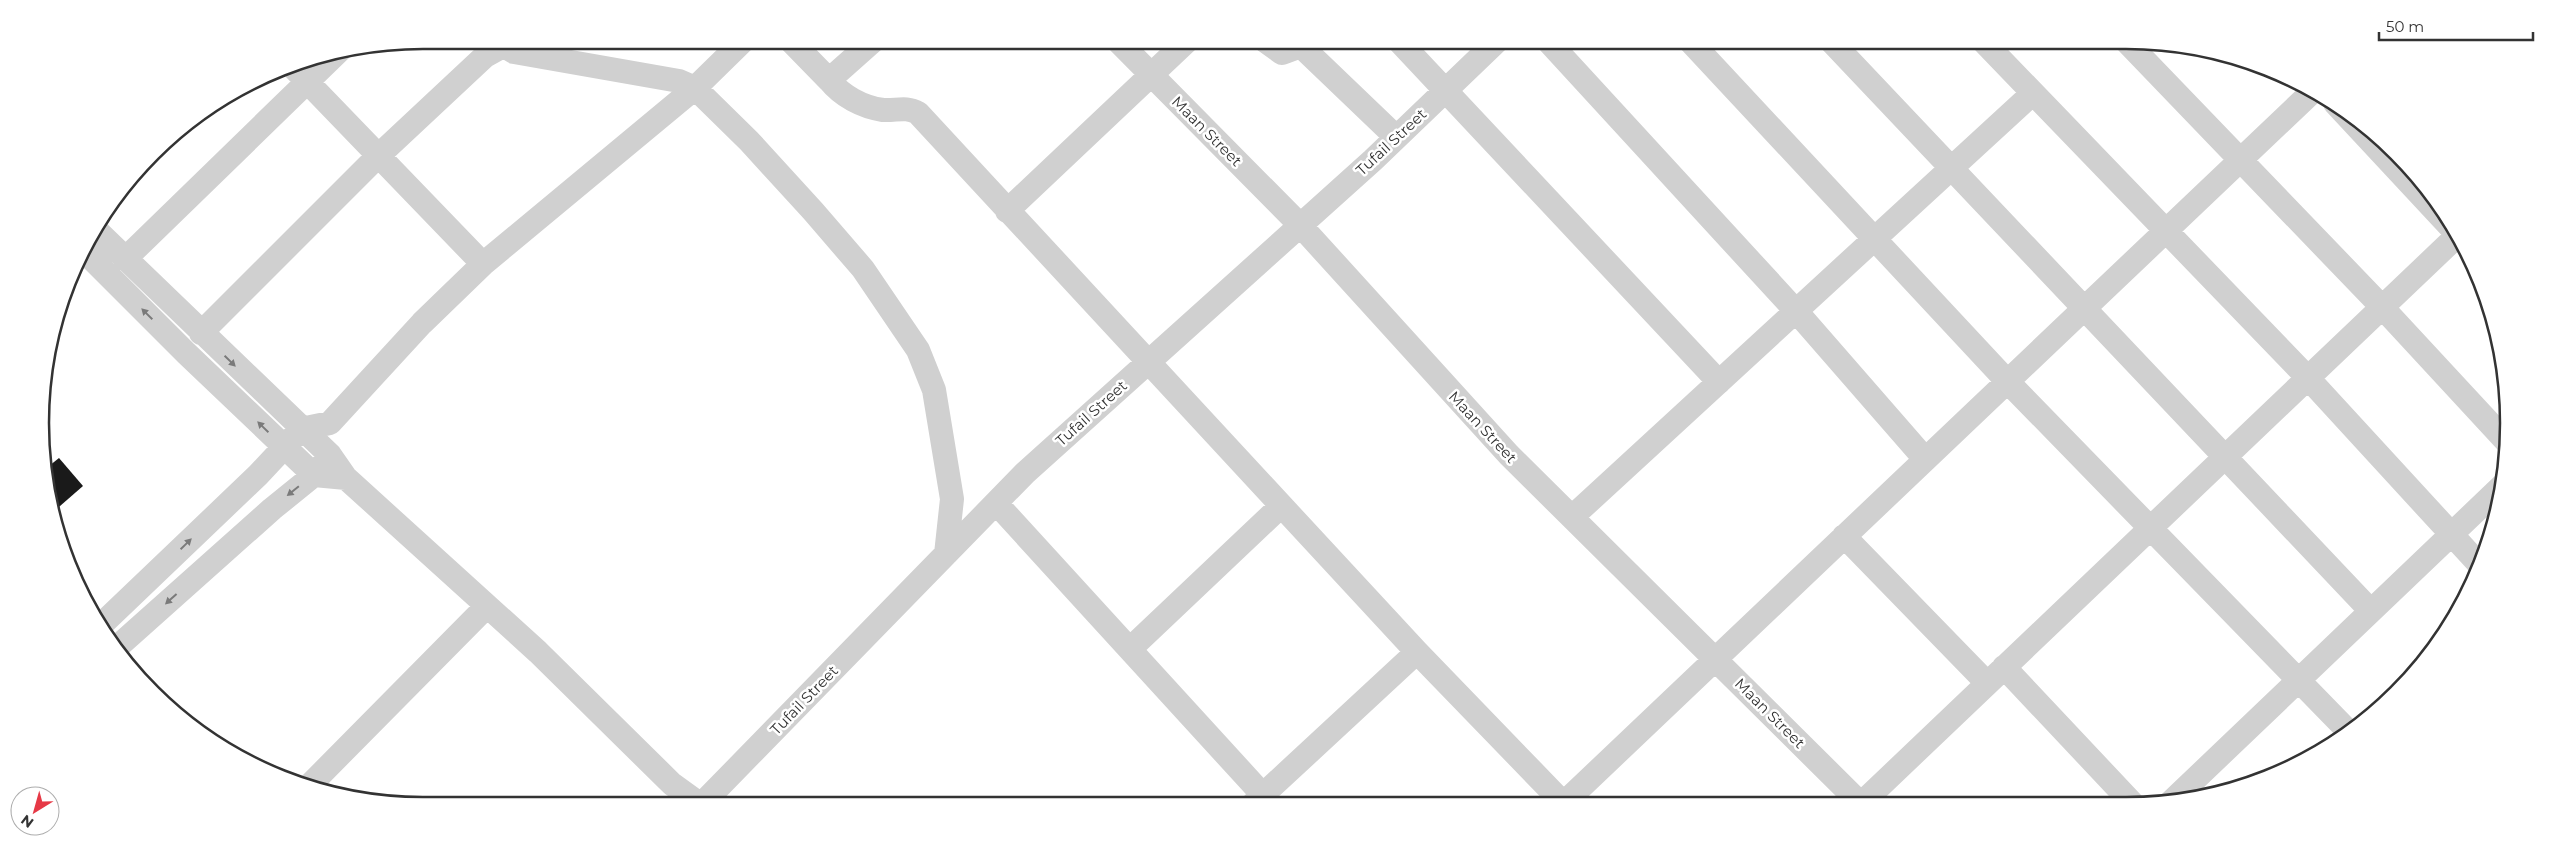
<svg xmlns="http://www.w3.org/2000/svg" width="2549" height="846" font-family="Montserrat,sans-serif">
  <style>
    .building { fill: #1a1a1a }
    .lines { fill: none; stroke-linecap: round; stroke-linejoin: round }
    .minor { stroke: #d0d0d0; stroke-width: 24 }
    .oneway { fill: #7a7a7a }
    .labels { text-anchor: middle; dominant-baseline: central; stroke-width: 5; stroke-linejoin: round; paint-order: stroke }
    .street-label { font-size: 15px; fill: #333; stroke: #fff }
    .rim { fill: none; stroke: #333; stroke-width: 2.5 }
  </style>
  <rect width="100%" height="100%" fill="#fff"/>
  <path class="building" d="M59,458L83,486L52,513L44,470Z"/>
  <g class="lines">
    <path class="minor" d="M494,40L514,52L679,81L695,88L749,141L813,211L863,269L918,350L934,390L952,499L946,554
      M790,40L829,80L874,40
      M1117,40L1300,225L1509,455L1860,803
      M1264,40L1282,53L1301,46L1396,137
      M1398,40L1719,382
      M1547,40L1796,311L1925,459
      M1689,40L2007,381L2348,731
      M1830,40L2370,610
      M1982,40L2308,378L2477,562
      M2125,40L2382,307L2507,442
      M291,65L483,264
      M829,80C842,96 862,107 883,110C896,111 906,106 918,113L1417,652L1564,804
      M2335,103L2457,234
      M1007,211L1188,40
      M95,229L330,455L346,478L538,652L672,784L701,805
      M82,249L186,353L314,475L346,478
      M125,259L340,50
      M201,333L377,157L485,56L503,46
      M996,503L1262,794
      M1572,517L2033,93
      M1844,536L1987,683
      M100,626L258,475L301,429L330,423L422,323L483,264L695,88L744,40
      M115,649L272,509L314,475L324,463
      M1130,649L1281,506
      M2004,667L2132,803
      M308,787L487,606
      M1862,803L2458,235
      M2170,803L2503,485
      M1253,804L1417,652
      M1563,804L2313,91
      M701,805L1025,473L1373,160L1498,40"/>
  </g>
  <defs><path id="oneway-solid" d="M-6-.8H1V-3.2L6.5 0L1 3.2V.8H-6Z" transform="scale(1.25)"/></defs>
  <g class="oneway">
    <use href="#oneway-solid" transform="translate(147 314) rotate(-135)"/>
    <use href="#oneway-solid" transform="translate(230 361) rotate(44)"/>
    <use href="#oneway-solid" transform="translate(263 427) rotate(-136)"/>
    <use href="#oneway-solid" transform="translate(293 491) rotate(141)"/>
    <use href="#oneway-solid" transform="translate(186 544) rotate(-44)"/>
    <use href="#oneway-solid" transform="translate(171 599) rotate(138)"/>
  </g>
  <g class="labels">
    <g class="street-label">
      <text transform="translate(1207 131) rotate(45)">Maan Street</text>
      <text transform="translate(1391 142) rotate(-43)">Tufail Street</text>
      <text transform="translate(1091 413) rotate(-42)">Tufail Street</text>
      <text transform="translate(1483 427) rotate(47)">Maan Street</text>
      <text transform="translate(804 700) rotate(-46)">Tufail Street</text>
      <text transform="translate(1770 713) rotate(45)">Maan Street</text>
    </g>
  </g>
  <path d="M0 0H2549V846H0ZM423 49H2126A374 374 0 0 1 2500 423V423A374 374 0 0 1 2126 797H423A374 374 0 0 1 49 423V423A374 374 0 0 1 423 49Z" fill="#fff" fill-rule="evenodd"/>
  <path class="rim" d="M423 49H2126A374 374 0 0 1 2500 423V423A374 374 0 0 1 2126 797H423A374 374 0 0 1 49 423V423A374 374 0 0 1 423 49Z"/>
  <g transform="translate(35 811) rotate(217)"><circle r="24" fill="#ffffff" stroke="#adadad"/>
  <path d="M0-4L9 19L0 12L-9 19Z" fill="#e63946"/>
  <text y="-8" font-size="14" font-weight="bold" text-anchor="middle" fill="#333333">N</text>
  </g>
  <path d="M2379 32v8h154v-8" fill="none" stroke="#333333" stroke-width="2.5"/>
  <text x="2386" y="32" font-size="15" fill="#333333" stroke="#ffffff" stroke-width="4" paint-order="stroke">50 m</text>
</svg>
